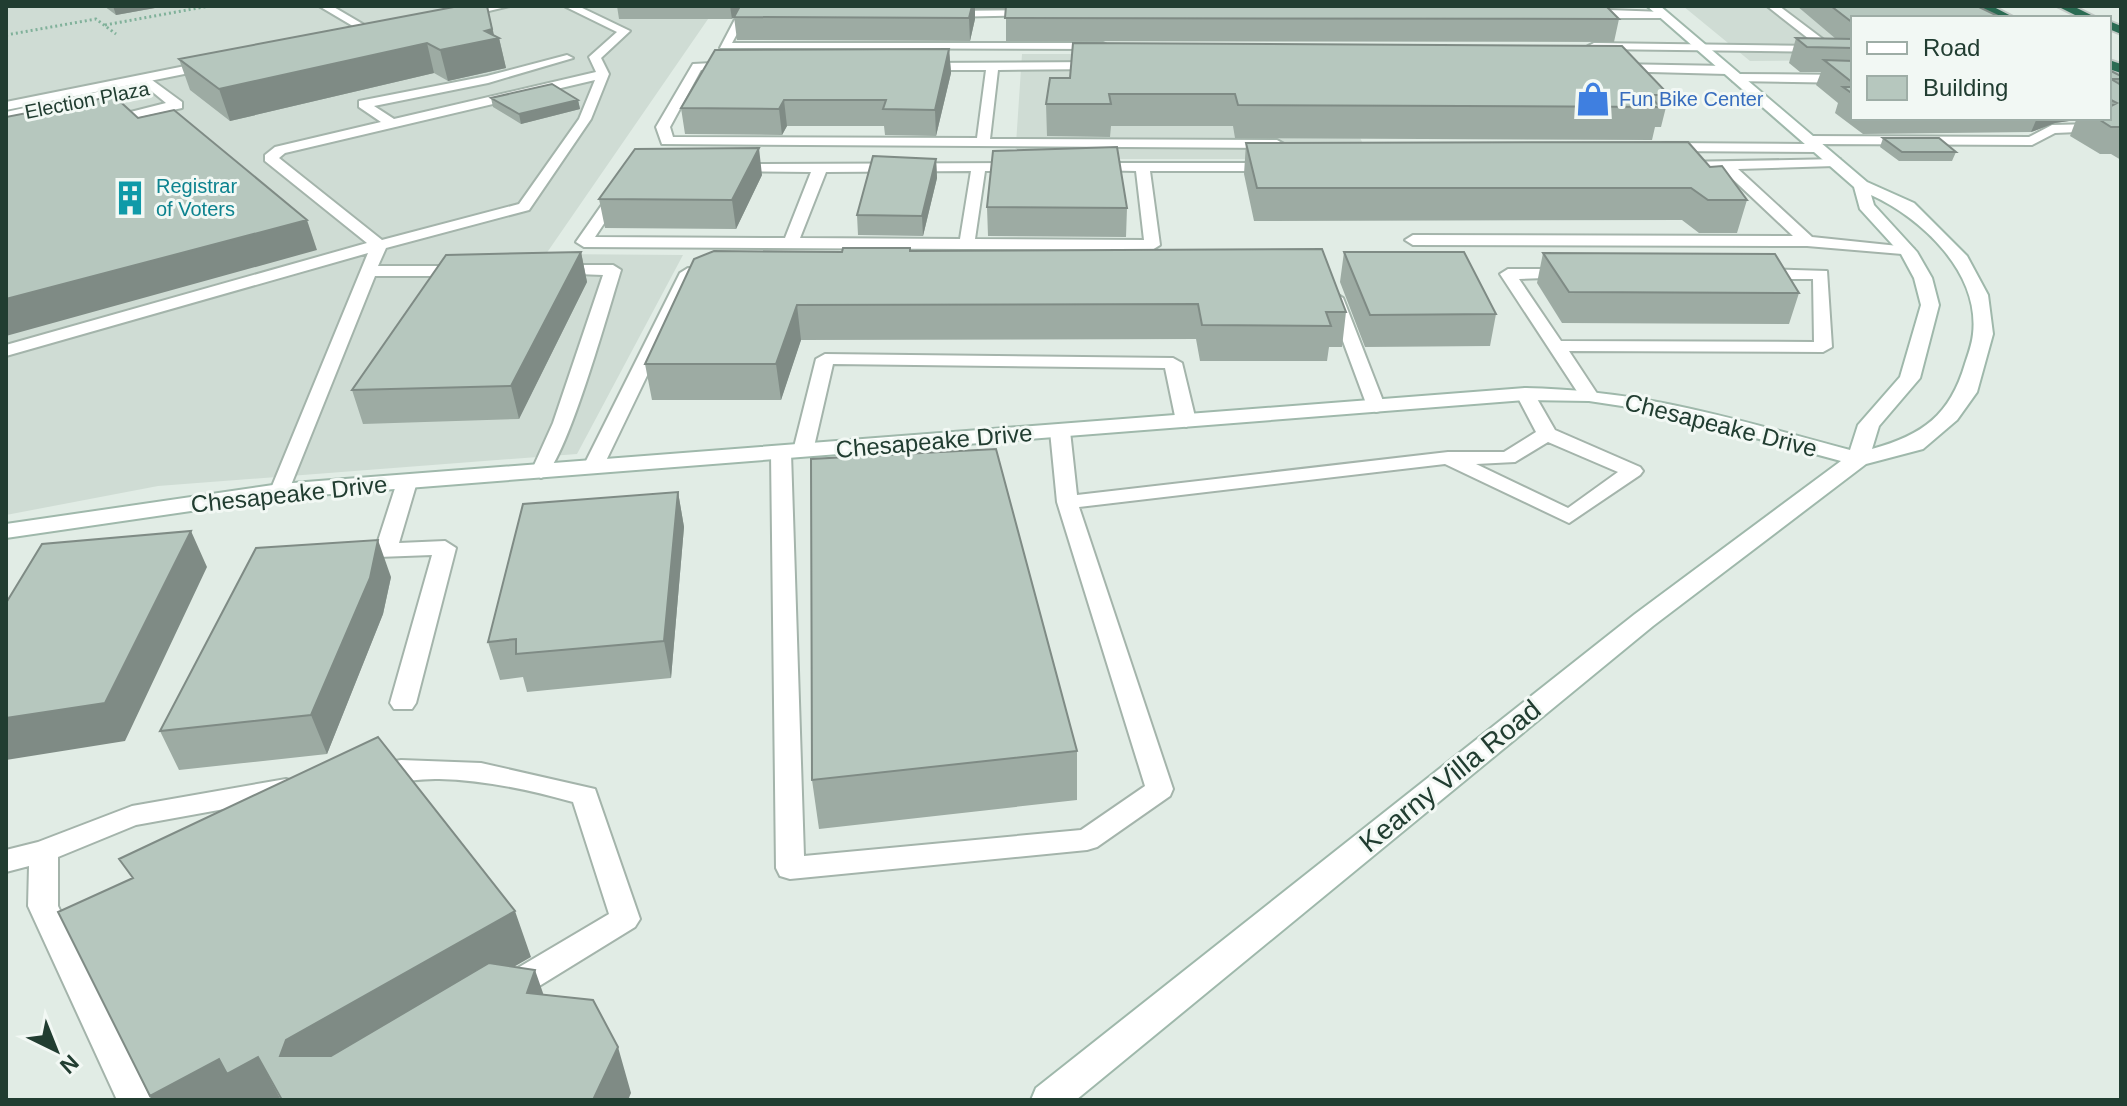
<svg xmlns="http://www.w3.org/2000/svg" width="2127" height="1106" font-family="Helvetica,sans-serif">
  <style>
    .built { fill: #cfdcd4 }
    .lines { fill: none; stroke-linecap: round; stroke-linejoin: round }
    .lane-casing { stroke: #a4b4ab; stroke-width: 4 }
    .street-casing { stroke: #a4b4ab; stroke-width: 4 }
    .secondary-casing { stroke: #9fb8ab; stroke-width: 4 }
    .highway-casing { stroke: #c1c9c5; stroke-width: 4 }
    .path { stroke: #80b19a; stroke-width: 3; stroke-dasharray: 2 3; stroke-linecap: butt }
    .lane { fill: #fff; fill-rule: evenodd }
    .street { fill: #fff; fill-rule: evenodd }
    .secondary { fill: #fff; fill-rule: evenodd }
    .highway { fill: #2b6b53; fill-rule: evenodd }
    .wall { fill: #9daba3 }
    .shaded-wall { fill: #7f8b85 }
    .building { fill: #b6c7be; stroke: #7f8b85; stroke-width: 2 }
    .labels { text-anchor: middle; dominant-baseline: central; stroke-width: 6; stroke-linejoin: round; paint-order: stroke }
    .far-shop-label { font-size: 20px; fill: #366cbe; stroke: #f2f8f4; text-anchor: start }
    .far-street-label { font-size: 20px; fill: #213d31; stroke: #f2f8f4 }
    .far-culture-label { font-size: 20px; fill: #0d838f; stroke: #f2f8f4; text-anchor: start }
    .street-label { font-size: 24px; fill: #213d31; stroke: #f2f8f4 }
    .near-street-label { font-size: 28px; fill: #213d31; stroke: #f2f8f4 }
  </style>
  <rect width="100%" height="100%" fill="#e1ece5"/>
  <path class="built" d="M6,6H717L546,254L683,255L577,454L158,486L6,515Z
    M1683,6H1941L1853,18V60L1750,61Z
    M1022,54H1321L1370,159H1015Z"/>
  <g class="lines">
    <g class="lane-casing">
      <path id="lane" d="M319,6H332L378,33L368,35Z
        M489,6H510L459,18L454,15Z
        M564,6H578L630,31L601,58L609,74L591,119L529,210L386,248L378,266H463L471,271L463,276H375L287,495H273L270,491L368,253L6,356V345L367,243L265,161V155L275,147L381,122L359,107V101L487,76L567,55L573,58L488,83L374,106L394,119L596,72L589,57L617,32ZM595,80L579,119L519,204L382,240L279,158L285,153Z
        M742,6H752L732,43H1103L1109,46L1103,49L720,48Z
        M1767,6H1779L1836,49L1830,52L1594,49L1588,46L1594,43L1818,46Z
        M1036,10L1040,15L946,17L941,14L946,11Z
        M1608,10L1664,12L1669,15L1664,18H1586L1581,15Z
        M210,61L216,65L214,68L6,110V102Z
        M733,62L739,66L737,69L701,70L670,127L673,137L977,138L986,70H923L917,66L919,63L1101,62L1105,63V69L998,70L990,139L1277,140L1284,144L1277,148L662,144L656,127L693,64Z
        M1615,64L1727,66L1733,70L1727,74L1611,71V65Z
        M1737,74L1853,75V83L1733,81V75Z
        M2096,124L2101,125V131L2055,133L2032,145L1818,144L1825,148L1818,152L1663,151L1656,147L1663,143L1807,144L1801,140L1808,136L2029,137L2052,125Z
        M1840,159V165L1835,166L1738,169L1812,237L1908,247L1914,249V255L1807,246L1413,245L1405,240L1413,235L1793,236L1722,169L1680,170L1673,166L1680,162Z
        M1092,163H1274L1281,167L1274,171H1150L1160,245L1152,250L584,247L576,242L613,189L618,188L625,192L595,237L785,238L811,172L727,171V165L732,164L1022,163L1029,167L1022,171H985L975,239L1144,240L1136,171L1087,170L1085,167ZM971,171L960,239L800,238L826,172Z
        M557,265H613L621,270C611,301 564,472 541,478L531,472L553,423L603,275L551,273V267Z
        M688,268H709L717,273L709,278H694L603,467L600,471H586L583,467L680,273Z
        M1568,269L1576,274L1574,277L1519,279L1561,341L1814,342L1813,279H1759L1751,274L1759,269L1827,271L1832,347L1823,352L1569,351L1598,395L1589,401L1582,399L1500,274L1508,269Z
        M1335,293L1343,298L1385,406L1383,410L1376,412L1367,406L1327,298Z
        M825,354L1173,358L1182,363L1196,421L1186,427L1176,421L1165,368L833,364L813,451L810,455H796L793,451L816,359Z
        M1525,388L1532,390L1555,430L1640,467L1643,471L1640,475L1569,523L1445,464L1079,507L1173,789L1170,796L1097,847L1087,850L790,879L780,876L776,868L771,453L774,449H788L791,453L804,856L1081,830L1145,786L1057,502L1050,431L1053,427L1060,425L1070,431L1077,495L1448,452H1504L1536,432L1516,394ZM1548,442L1618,472L1568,508L1476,464L1515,462Z
        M407,476L417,482L399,543L445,541L456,548L416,703L412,709H394L390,703L432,555L351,558L340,551L351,544H377L397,482Z
        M401,760L481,763L595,789L640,919L635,927L523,996L512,1000L501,996L496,987L501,978L609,914L573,802C530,790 485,780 439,779C416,778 388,786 366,780L362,773L366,766Z
        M286,779L296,782L299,789L296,796L136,825L58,857V906L151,1100H117L28,906L29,866L6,872V850L38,842L132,806Z"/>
    </g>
    <g class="street-casing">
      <path id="street" d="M152,80L182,102V108L102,125L95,121L166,103L149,89L6,120V112Z"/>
    </g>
    <g class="secondary-casing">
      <path id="secondary" d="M1647,6H1660L1867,182L1914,203L1967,256L1988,295L1993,334L1977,392L1957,420L1923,449L1866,464L1653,626L1076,1100H1031L1036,1088L1635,614L1841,461L1655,411L1589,401L1525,400L280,498L6,538V524L280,484L1525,388C1643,390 1737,420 1850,450L1858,425L1900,377L1921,305L1914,278L1901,254L1860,209L1854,187ZM1871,195C1922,218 1980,273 1973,334C1972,344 1968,355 1965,364C1950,415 1923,435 1872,449L1879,426L1920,378L1939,305L1932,278L1917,252L1874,205Z"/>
    </g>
    <g class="highway-casing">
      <path id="highway" d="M1977,6H1992L2015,18H1999Z
        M2057,6H2073L2097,18H2081Z
        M2109,21L2121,26V34L2109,29Z
        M2109,60L2121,64V73L2109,69Z"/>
    </g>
    <path class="path" d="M105,25L209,6
      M6,35L96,19L116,34"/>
    <use href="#lane" class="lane"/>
    <use href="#street" class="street"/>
    <use href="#secondary" class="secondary"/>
    <use href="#highway" class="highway"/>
  </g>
  <path class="wall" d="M104,6H166L116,15Z
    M617,6H740L732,19H619Z
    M740,6H1606L1619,19L1614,42L1006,41V9H975V19L970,41L737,40L734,17Z
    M1797,6H1977L1853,18V118H2109V70L2121,76V160L2111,154H2100L2070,136L2076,120L2055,123L2031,132L1863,134L1835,113L1838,103L1816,85L1821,72H1800L1789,63L1796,38L1836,39Z
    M494,35L499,38L506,68L448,81L434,73L230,121L190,90L179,59Z
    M949,49L951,73L936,136L885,135L884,126H787L782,135L685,134L681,108Z
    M1050,78L1669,95L1661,127H1655L1652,140L1235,138L1233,126H1111L1110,137L1047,136L1046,104Z
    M491,98L578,100L580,109L521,124L493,107Z
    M1883,138L1956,152L1952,161H1899L1880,147Z
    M1246,143L1710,167L1747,200L1737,233H1699L1682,220L1254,221L1244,174Z
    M936,159L937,178L923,236L858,235L857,215Z
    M762,175L736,229L605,228L599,199Z
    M987,207L1127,208L1126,237L988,236Z
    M910,248L911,251L1346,312L1342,347H1329L1327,361H1200L1196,339L801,340L781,400H652L645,364L842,252Z
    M581,252L587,282L519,419L363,424L352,390Z
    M1344,252L1496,314L1490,346L1365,347L1340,282Z
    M1543,253L1799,293L1789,324L1562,323L1537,283Z
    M678,492L684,527L671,678L527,692L523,677L500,680L488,642Z
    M391,577L383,614L327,754L179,770L160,731Z
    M1077,751V800L819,829L812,780Z"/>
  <path class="shaded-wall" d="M113,6H166L116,15Z
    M487,6L495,39L499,38L506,68L448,81L440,50L485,31Z
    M730,6H740L732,19Z
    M972,6H975V19L970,41L969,18Z
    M427,43L434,73L230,121L219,89Z
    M949,49L951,73L936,136L935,110Z
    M578,100L580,109L521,124L519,114Z
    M784,100L787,126L782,135L779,109Z
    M2037,118H2077L2076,120L2055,123L2031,132Z
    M759,148L762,175L736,229L732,200Z
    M936,159L937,178L923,236L922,216Z
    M307,220L317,250L6,336V299Z
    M581,252L587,282L519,419L511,386Z
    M797,305L801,340L781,400L776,364Z
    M678,492L684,527L671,678L664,641Z
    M191,531L207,567L125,741L6,760V718Z
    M378,540L391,577L383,614L327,754L311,715Z
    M515,911L531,957L309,1086L280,1056L286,1040Z
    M535,970L551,1016L527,993Z
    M618,1047L631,1093L628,1100H593Z
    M258,1057L281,1100H152L150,1096L219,1059Z"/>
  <path class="building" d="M459,6H487L492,29L485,31L499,38L440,50L427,43L219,89L179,59Z
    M740,6H972L969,18L734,17Z
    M1006,6H1606L1619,19L1005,18Z
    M1831,6H1977L2002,18H1853V23Z
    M1796,38L1853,39V48L1807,47Z
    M1073,43L1622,46L1669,95H1649L1660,107L1238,105L1235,94H1109L1111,104H1046L1050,78H1070Z
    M949,49L935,110L883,109L886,100H784L779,109L681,108L715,50Z
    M1824,60L1853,61V83Z
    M2109,70L2121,76V79H2111L2121,85V127H2111L2097,118H2109V107L2117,103L2109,99Z
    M552,84L578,100L519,114L491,98Z
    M1843,87H1853V94Z
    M114,96L138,118L174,110L307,220L6,299V117Z
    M1883,138H1939L1956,152H1902Z
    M1688,142L1710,167L1722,166L1747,200H1708L1691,188H1257L1246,143Z
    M1117,147L1127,208L987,207L993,151Z
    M759,148L732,200L599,199L635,149Z
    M873,156L936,159L922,216L857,215Z
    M843,248H910V251L1322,249L1346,312H1326L1331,326L1202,325L1198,304L797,305L776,364H645L694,259L714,251L842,252Z
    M581,252L511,386L352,390L446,255Z
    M1344,252H1464L1496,314L1370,315Z
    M1543,253L1775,254L1799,293L1569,292Z
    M996,449L1077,751L812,780L811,459Z
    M678,492L664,641L516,654V639L488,642L523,504Z
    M191,531L105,703L6,718V603L42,544Z
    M378,540L370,578L311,715L160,731L256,548Z
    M378,737L515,911L286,1040L280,1056H331L489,963L535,970L527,993L593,1000L618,1047L593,1100H282L258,1057L227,1074L219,1059L150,1096L58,912L133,878L119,859Z"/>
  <defs>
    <g id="shop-bare" transform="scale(2.76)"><path d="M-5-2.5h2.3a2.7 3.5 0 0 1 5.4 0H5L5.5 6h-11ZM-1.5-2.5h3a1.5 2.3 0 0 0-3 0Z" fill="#3f7fe0" stroke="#f2f8f4" stroke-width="2.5" paint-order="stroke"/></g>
    <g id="building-bare" transform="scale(2.76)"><path d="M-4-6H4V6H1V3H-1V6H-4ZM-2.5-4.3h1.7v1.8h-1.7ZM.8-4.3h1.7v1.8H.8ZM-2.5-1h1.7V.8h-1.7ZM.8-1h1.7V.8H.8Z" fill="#0f9aa8" stroke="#f2f8f4" stroke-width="2.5" paint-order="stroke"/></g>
  </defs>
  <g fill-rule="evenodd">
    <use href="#shop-bare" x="1593" y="99"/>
    <use href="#building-bare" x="130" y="198"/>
  </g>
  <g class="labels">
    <g class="far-shop-label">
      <text x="1619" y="99">Fun Bike Center</text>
    </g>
    <g class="far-street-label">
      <text transform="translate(87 100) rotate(-11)">Election Plaza</text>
    </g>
    <g class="far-culture-label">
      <text x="156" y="186">Registrar<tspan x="156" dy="23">of Voters</tspan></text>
    </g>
    <g class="street-label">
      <text transform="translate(1721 425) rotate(14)">Chesapeake Drive</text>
      <text transform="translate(934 441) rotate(-5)">Chesapeake Drive</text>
      <text transform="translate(289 494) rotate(-6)">Chesapeake Drive</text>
    </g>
    <g class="near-street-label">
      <text transform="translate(1450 776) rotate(-39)">Kearny Villa Road</text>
    </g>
  </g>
  <rect width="2127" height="1106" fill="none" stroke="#213d31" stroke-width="16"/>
  <rect x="1851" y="16" width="260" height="104" fill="#f2f8f4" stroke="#9eada6" stroke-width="2"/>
  <rect x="1867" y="42" width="40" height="12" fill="#ffffff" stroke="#9eada6" stroke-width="2"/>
  <text x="1923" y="56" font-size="24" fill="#213d31">Road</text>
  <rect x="1867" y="76" width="40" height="24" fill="#b6c7be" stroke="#9eada6" stroke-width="2"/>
  <text x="1923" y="96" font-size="24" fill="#213d31">Building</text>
  <g transform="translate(56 1050) rotate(137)" stroke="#f2f8f4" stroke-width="6" paint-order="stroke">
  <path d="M0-6L14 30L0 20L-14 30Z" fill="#213d31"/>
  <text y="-12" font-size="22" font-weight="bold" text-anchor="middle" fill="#213d31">N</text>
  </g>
</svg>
